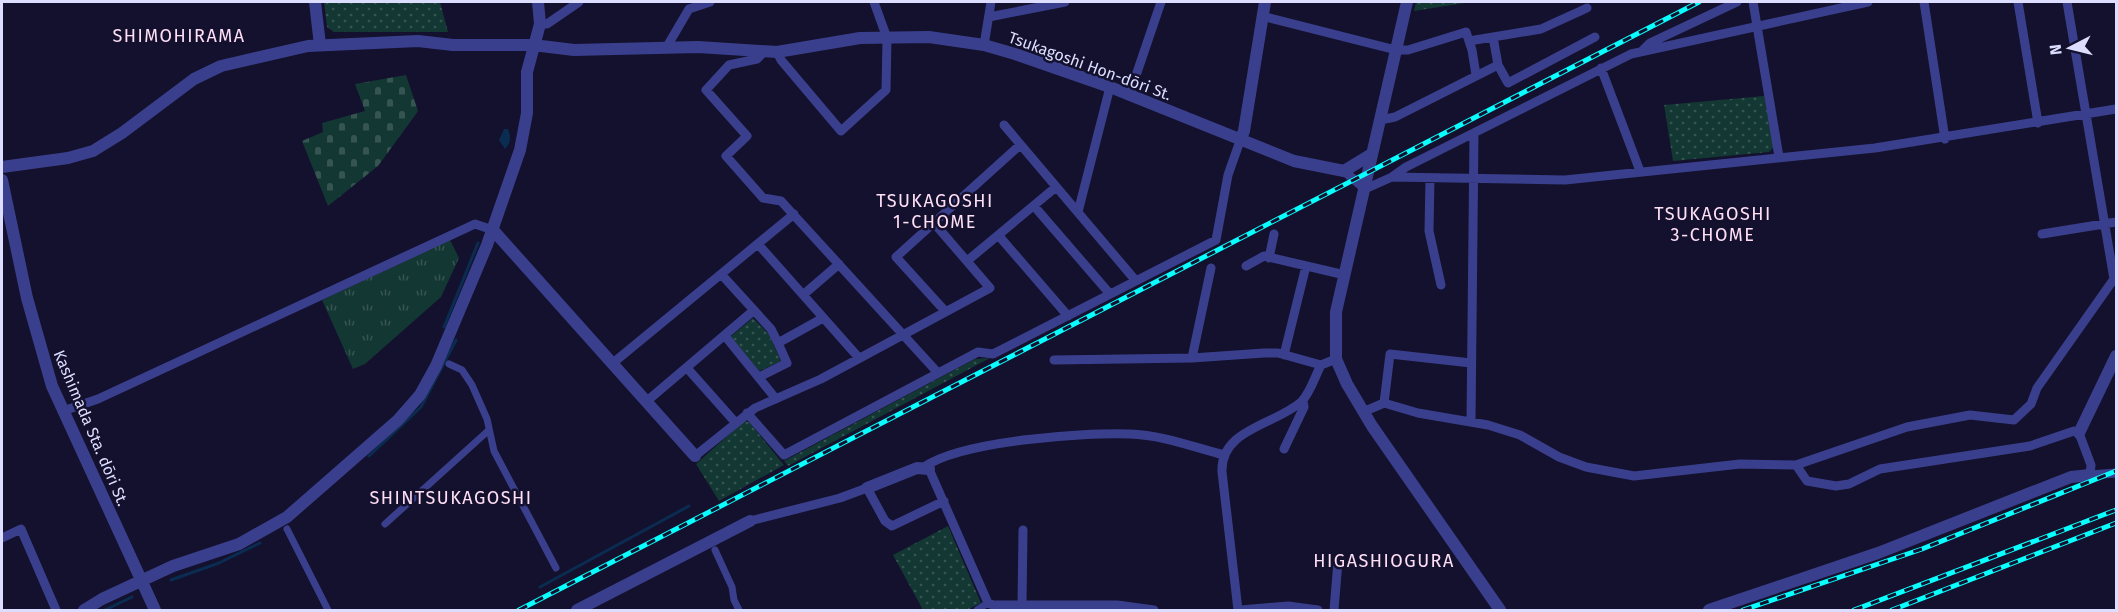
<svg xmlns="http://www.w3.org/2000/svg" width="2118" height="612" font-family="'Fira Sans',sans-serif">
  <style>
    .grass { fill: url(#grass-tufts) }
    .cemetery { fill: url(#cemetery-stones) }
    .park { fill: url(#park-dots) }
    .water { fill: #0b2c51 }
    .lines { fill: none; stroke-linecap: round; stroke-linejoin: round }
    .stream { stroke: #0b2c51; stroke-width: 3 }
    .pedestrian { stroke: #3a3f8d; stroke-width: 7 }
    .minor { stroke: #3a3f8d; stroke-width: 9 }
    .tertiary { stroke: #3a3f8d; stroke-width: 12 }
    .rail-casing { stroke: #09feff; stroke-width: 5 }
    .rail { stroke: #13112d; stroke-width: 3; stroke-dasharray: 9; stroke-linecap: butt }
    .labels { text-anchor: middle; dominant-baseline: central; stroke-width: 5; stroke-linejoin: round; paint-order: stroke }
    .street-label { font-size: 16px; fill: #ddf; stroke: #13112d }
    .neighbourhood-label { font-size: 18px; letter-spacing: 1.5px; fill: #ffdff6; stroke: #13112d }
  </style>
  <defs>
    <pattern id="grass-tufts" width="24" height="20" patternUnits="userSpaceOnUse" patternTransform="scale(1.5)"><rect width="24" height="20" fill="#133733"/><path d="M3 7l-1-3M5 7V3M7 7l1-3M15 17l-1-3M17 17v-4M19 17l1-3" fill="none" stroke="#355452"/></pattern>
    <pattern id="cemetery-stones" width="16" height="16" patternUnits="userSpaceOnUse" patternTransform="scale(1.5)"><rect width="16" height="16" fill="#133733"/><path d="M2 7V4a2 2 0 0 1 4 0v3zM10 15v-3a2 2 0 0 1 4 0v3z" fill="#355452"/></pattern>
    <pattern id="park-dots" width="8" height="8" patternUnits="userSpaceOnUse" patternTransform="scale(1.5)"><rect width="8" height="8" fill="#133733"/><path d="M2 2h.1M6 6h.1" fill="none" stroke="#355452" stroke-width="1.8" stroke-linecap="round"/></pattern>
  </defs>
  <rect width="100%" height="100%" fill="#13112d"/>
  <path class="grass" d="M450,240L459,258L441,297L365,364L353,369L322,300Z"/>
  <path class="cemetery" d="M406,75L418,111L416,114L378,166L328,206L302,141L323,132L322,123L365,111L355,84Z"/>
  <path class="park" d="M324,2H440L448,32H334L327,27Z
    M1416,2H1471L1414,11Z
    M1764,96L1774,147L1769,152L1673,161L1664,105Z
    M753,318L768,333L781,361L759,371L730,337Z
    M990,358L788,466L784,461L975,359Z
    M744,421L749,422L784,465L719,501L696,464Z
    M948,526L981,603L967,610H923L893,555Z"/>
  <path class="water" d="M504,129H508C511,137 511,143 505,149L499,140Z"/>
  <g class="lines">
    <path class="stream" d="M444,327L478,243
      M369,456L421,407L456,340
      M171,580L219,563L260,543
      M540,587L689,506
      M105,610L132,597"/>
    <path class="pedestrian" d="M449,364L462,370L472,385L487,419L494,451L556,568
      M385,524L489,430
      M287,529L328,610
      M715,550L732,587L734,600L739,610
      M977,610L988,603"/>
    <path class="minor" d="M1753,2L1779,157
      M1924,2L1945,139
      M2018,2L2038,123
      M2067,2L2114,279
      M1262,16L1396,50H1408L1466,32L1472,50L1476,75
      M989,17L1065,2
      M540,24H547L579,2
      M1493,37L1498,65
      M1469,41L1541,29L1587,8
      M984,45L991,2
      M669,48V43L689,9L710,2
      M765,51L757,59L729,65L706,90L747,136L726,156L763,198L781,201L938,373
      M1642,51L1650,43L1737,2
      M777,52L781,60L841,131L886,90L887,38L874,2
      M1601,68L1640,171
      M1129,96L1161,2
      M1380,120L1395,117L1498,65L1508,83L1595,37
      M1004,125L1136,281
      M1344,171L1365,189L1392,177L1565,180L1875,148L2116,109
      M1392,177L1406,167L1631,54L1868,2
      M1430,178L1429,231L1441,285
      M1034,206L1110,294
      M1078,212L1110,87
      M2042,234L2116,222
      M999,236L1068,316
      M758,244L859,358
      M1269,258L1274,234
      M967,261L1056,187
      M1246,266L1264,256L1345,275
      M721,274L771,329L778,343L823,318
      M803,295L839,264
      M945,311L896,257L1020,145
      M725,336L776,399
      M1284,355L1306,266
      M1192,358L1211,268
      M1054,360L1192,358L1264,353H1278L1321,365L1336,359
      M613,363L794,214
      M687,368L735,422
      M759,377L787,363L778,343
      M647,401L753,311
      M1384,403L1390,354L1471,363
      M63,411L98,399L475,224L493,230
      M1363,412L1384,403L1418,413L1488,425L1520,435L1559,457L1586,467L1634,476L1740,464L1796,465L1907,427L1970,415L2014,420L2031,404L2037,388L2116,276
      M747,413L784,455L978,352L993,354L1216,240L1228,175L1240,141
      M1471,422L1474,133
      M1284,449L1304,407L1303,400
      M695,456L755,408L821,379L990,288L934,223
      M1796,465L1807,481L1836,486L1849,484L1880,469L2030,446L2074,431L2079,433L2091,465L2090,475L2116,473
      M924,467C961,441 1083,432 1130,434C1162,435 1193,447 1224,455
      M929,469L988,603L993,605H1117L1154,610
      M750,521L840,498L867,488L885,521L892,526L944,501
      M2,538L21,529L56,610
      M1022,605L1023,530
      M1238,610L1222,472C1220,429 1275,425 1301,402C1310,394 1315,376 1321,365
      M1241,610L1288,606L1318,610
      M1334,610L1338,561"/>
    <path class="tertiary" d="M315,2L320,45
      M1407,2L1336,312V359L1347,384L1372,426L1500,610
      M1240,141L1244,131L1265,2
      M2,167L68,158L93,151L122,133L194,79L221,66L308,46L418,41L453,45H533L574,50L698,47L777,52L860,38L929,37L984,45L1015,54L1110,87L1294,161L1344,171L1372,154
      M2,180L27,298L52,386L155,610
      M493,230L695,456
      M2079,433L2116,356
      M867,488L917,468L929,469
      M84,610L102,599L173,566L239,544L287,517L398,420L420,395L436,366L487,245L520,150L527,113V72L540,24L538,2
      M577,610L750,521
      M1709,610L1878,553L2071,477L2090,475"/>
    <g class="rail-casing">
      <path id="rail" d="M519,610L1699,2
        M1743,610L1922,549L2116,471
        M1854,610L2116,510
        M1892,610L2116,523"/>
    </g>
    <use href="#rail" class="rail"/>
  </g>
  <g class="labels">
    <g class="street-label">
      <text transform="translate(1090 66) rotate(20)">Tsukagoshi Hon-dōri St.</text>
      <text transform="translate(91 428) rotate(67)">Kashimada Sta. dōri St.</text>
    </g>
    <g class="neighbourhood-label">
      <text x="179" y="36">SHIMOHIRAMA</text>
      <text x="935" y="201">TSUKAGOSHI<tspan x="935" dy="21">1-CHOME</tspan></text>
      <text x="1713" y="214">TSUKAGOSHI<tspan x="1713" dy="21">3-CHOME</tspan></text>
      <text x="451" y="498">SHINTSUKAGOSHI</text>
      <text x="1384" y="561">HIGASHIOGURA</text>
    </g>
  </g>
  <rect width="2118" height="612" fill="none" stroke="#ddddff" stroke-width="6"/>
  <g transform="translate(2070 48) rotate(263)" stroke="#13112d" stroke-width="4.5" paint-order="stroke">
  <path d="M0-4.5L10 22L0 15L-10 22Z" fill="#ddddff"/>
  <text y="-9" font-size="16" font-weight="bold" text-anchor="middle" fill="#ddddff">N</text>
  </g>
</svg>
